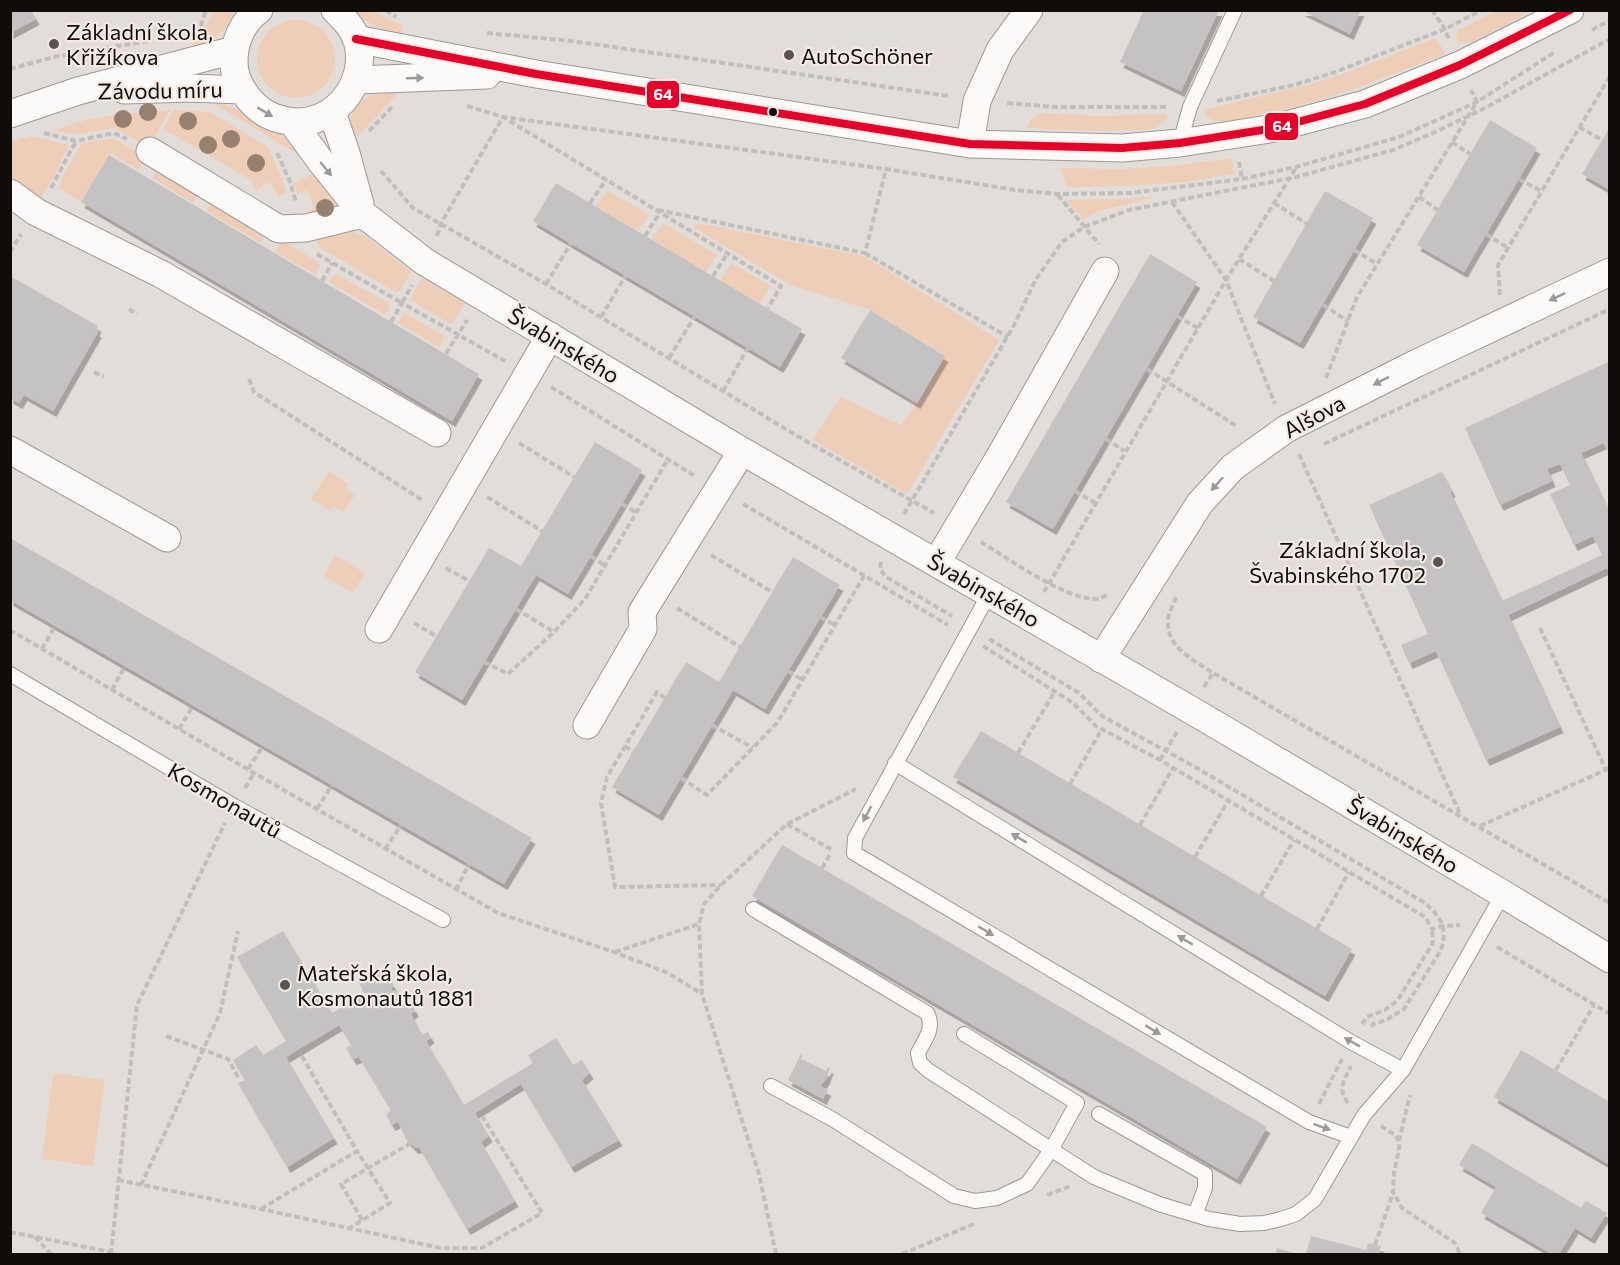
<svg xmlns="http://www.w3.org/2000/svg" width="1620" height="1265" font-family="Commissioner,sans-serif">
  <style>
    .green { fill: #efceb9 }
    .building { fill: #c4c2c2; filter: url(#shadow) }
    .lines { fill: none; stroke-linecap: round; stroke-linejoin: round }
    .lane-casing { stroke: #9d9895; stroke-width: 16 }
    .street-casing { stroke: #9d9895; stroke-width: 29 }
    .path { stroke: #c1bfbe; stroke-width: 4; stroke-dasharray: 6 3; stroke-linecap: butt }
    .lane { stroke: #fbfaf9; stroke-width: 14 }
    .street { stroke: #fbfaf9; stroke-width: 27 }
    .bus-1-casing { stroke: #f5e9e2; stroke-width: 12 }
    .bus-1 { stroke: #e4002b; stroke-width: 8 }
    .tree { fill: #968070 }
    .oneway { fill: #9d9b99 }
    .poi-dot { fill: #5a5552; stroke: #f5e9e2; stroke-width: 2 }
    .bus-dot { fill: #100c0a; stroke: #f5e9e2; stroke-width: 2 }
    .labels { text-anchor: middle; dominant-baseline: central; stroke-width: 4.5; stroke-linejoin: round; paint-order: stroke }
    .poi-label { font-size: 22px; fill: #100c0a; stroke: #f5e9e2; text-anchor: start }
    .street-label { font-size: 22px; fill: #100c0a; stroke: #f5e9e2 }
    .line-badge { stroke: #f5e9e2; stroke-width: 2 }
    .badge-label { font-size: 16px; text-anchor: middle; font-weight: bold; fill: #fff }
  </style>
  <defs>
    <filter id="shadow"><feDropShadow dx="3.5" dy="6" stdDeviation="0" flood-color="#0004"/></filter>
  </defs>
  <rect width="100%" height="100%" fill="#e3ddd9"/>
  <path class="green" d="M213,10L234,11C229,32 213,40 193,46L191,35C203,29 209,24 213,10Z
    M353,11H373L387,19L402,25L403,27L400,38L374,26Z
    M1495,11H1530L1506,25L1468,43H1462L1458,41L1456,37L1458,31Z
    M257 59a39 39 0 1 1 78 0a39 39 0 1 1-78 0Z
    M1435,38L1440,44L1445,54L1357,88L1302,105L1228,122L1213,121L1205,115L1204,112L1208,109L1311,84L1354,70Z
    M396,91V95L356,139L352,140C346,101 361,96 396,91Z
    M211,100L236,109L287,138L305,154V159L215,104L205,101Z
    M170,110L148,148L115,128L76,134L57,131L56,129L85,120L119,114Z
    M174,110L210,112L269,148L287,193L279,197L270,182L257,190L263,205L251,180L163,129Z
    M1042,113L1095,116L1166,114L1168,118L1155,128L1144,130L1090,131L1027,128C1030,119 1034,116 1042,113Z
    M30,136L69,145L54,176L38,203L11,183V142Z
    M113,138L146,157L139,170L110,153L81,202L58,188L62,181L61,179L82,143Z
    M1232,158L1234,174L1185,182L1129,186L1067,187L1060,168L1122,169L1170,166Z
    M158,169L198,194L193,203L152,178Z
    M316,173L335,203V210L310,215L309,210L314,208L307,190L297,194L293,183Z
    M607,190L649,215L638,231L596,207Z
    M1159,196L1099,211L1083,219L1066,200L1122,199Z
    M211,201L266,232L261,243L206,211Z
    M663,223L717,255L706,272L651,240Z
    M698,223L864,256L999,340L907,494L813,440L840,397L901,425L917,403L945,355L870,310L791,285L694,228Z
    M339,231C344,232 350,231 354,232C370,235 395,262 412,271L400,291L395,292L319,247L317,241L322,236Z
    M281,242H285L318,262L320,265L316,275L275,252Z
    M731,263L771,286L760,304L720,281Z
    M335,273L388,303L390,307L385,315L329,282Z
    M422,278L465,303L453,323L450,324L410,300Z
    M404,313L443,335L444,339L439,347L398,323Z
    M329,471L348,484L345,489L355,495L344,512L334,506L331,511L311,499Z
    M335,555L365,573L353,592L323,576Z
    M53,1073L105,1080L93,1166L42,1159Z"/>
  <path class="building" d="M10,10H31L36,19L10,33Z
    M1144,10H1219L1181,91L1120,62Z
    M1301,10H1361L1350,34Z
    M1490,120L1537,148L1464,272L1417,245Z
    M1610,127V190L1582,174Z
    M109,155L479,374L452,421L81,202Z
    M556,183L802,329L780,367L533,221Z
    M1325,191L1373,218L1300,343L1253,317Z
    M1150,254L1197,282L1053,529L1006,502Z
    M10,276L98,326L96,330L98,332L53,411L24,395L19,403L10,398Z
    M870,310L945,356L917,403L841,358Z
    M1610,361V456L1604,443L1581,453L1610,513V574L1607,568L1508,615L1560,727L1486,760L1436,651L1409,663L1401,645L1428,634L1369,505L1442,472L1452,491L1450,492L1502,601L1602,555L1593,536L1574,545L1550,494L1570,485L1560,464L1547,469L1552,481L1500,505L1465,428Z
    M595,442L642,470L568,594L536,575L462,700L415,672L489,548L521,566Z
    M10,538L532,838L504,884L10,600Z
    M793,557L840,585L765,709L733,690L659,815L612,787L686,662L719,682Z
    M981,731L1352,949L1325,996L953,777Z
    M782,845L1267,1127L1237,1179L752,896Z
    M283,931L332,1013L366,994L359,984L380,971L387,981H391L394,986L391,988L392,991L395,990L406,1006H413L415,1011L411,1014L421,1035L428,1032L431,1037L426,1041L464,1105L533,1063L528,1055L556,1038L573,1065L582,1060L590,1073L582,1080L619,1140L571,1167L521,1084L475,1113L489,1136L481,1142L515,1201L467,1229L419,1147L415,1148L406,1139L398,1122L392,1125L386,1115L391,1110L359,1057L353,1059L346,1048L352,1045L339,1025L286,1057L334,1138L287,1167L238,1083L245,1080L233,1060L256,1045L263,1055L286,1041L237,957Z
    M1521,1050L1610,1102V1165L1494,1097Z
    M801,1054H802L801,1059L826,1071L828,1067L830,1068L826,1079L820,1086L828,1090L823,1099L788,1080Z
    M1472,1143L1581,1208L1586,1201L1607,1213L1591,1238L1575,1228L1559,1254H1552L1481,1213L1496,1187L1459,1165Z
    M1311,1236L1366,1250L1368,1243L1381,1246L1379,1254H1306Z
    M1277,1248L1297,1254H1276Z"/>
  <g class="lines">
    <g class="lane-casing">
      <path id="lane" d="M1180,143L1190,107L1235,10
        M989,594L855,838L854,853L1309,1122L1351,1137
        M10,674L234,806L443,920
        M895,763L1351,1042L1403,1070
        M753,909L927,1013C935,1028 925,1039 918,1053L920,1063L929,1071L1094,1177L1159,1204L1209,1219L1240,1224L1264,1223L1281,1219L1296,1214L1315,1199L1364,1115L1403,1070L1503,894
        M771,1086L834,1120L954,1196L975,1201L997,1198L1027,1184L1051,1150L1077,1103L964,1034
        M1099,1114L1205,1174V1188L1195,1215"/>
    </g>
    <g class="street-casing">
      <path id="street" d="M259,10C242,22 234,42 234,62C234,76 240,88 249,99C258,110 269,117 283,120C330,132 370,85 357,40C353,28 344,19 335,10
        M356,39L536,74L970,144L1122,148L1180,143L1275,128L1365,104L1460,65L1570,10
        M357,80L487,75
        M124,90L192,88L241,90
        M332,112L346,153L360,204
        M10,114L78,91L234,50
        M292,122L322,163L363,214L425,262L742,451L1191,710L1503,894L1610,959
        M970,144L977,101L1000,50L1029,10
        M150,151L279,229L306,228L363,214
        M10,193L36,212L161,274L437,433
        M10,450L167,538
        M937,562L1002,453L1105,271
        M379,629L550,336
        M1101,659L1200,503L1233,467L1286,429L1417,363L1610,272
        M587,725L643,629L642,612L742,451"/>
    </g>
    <path class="path" d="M386,10L396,17
      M1432,10L1445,29L1449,40
      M192,30L201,25L206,10
      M1592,30L1610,20
      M487,33L572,41L949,96
      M10,69L54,57L148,41
      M1217,101L1294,85L1335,72L1445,29L1482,10
      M1007,103L1056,107H1168
      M467,106L503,117L886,169L1015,190L1057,194L1131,193L1242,179L1296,167L1399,137L1477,102L1555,52
      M1579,127L1602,140
      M369,131L393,106
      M44,133L76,141L114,133L127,139
      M1452,142L1470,154
      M277,153L289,179L296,202
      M1239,162L1242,179
      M381,171L413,208L546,284L804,440L934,513
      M1519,179L1541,191
      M51,188L76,141
      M1058,195L1099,244
      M1419,197L1438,210
      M1172,202L1226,280L1275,404
      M590,203L606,180
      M1274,203L1307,224
      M658,210L865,253L886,169
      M1486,234L1508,248
      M437,236L441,223L503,117L781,286L768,308
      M645,236L659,214
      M1354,250L1377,264
      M10,252L21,234
      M865,253L1008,337
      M317,254L402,303L412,285
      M1239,259L1274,281
      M713,276L727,254
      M322,281L332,263
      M546,284L571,243
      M1500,295L1498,265L1610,76
      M1323,305L1348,321
      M129,309L137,314
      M1177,316L1198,328
      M601,317L626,275
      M391,322L402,303L505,361
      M446,354L467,320
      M669,358L695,316
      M1147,369L1238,427
      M94,372L104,377
      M1326,378L1357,297L1477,102L1471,90
      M249,379L254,392L422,500
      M551,387L695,476
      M723,391L748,348
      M1106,439L1124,451
      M519,443L574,477
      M1324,444L1610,309
      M1299,454L1460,814
      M1075,491L1095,503
      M487,497L542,531
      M622,504L637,513
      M743,504L948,625
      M904,514L1013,327L1036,279L1062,242L1084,227L1129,210L1296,177L1393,150L1433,133L1485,108L1610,39
      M981,542C1009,559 1063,598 1095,599C1100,599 1105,596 1109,594
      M711,555L772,592
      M591,556L605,566
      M881,562L880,569L886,577L952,616
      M446,568L469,581
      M1044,592L1226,280L1296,168
      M1176,597C1174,603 1171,609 1169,615C1162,645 1192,659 1213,673L1610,903
      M677,608L740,647
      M516,609L554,632
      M820,617L835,625
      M414,623L436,636
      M1540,628L1606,770
      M10,630L254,773L498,913L614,952L668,973L702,994
      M989,639L1079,693L1102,716L1197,768L1425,903C1441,918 1448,927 1441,950L1404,1009L1386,1020L1373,1024L1371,1028
      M983,646L1073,703L1096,726L1160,760L1425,917L1432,929L1443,926L1460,925
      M42,649L55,626
      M484,662L508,674L554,632L585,599L668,459
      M788,671L803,680
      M1204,687L1213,673
      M112,690L125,666
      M665,698L657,692L607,777L601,803L615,887L721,885
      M712,725L753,748
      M179,729L193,706
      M625,746L633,752
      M1018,753L1055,691
      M1160,760L1177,732
      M248,769L263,746
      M681,778L707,795L777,723L864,576
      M1070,784L1102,729
      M245,788L254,773
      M317,809L332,785
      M787,824L832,850
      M1140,825L1173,768
      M1480,826L1610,768
      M385,849L401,825
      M1195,857L1228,801
      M822,868L831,853
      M456,890L469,864
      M1261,896L1294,840
      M1317,929L1349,872
      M1497,947L1610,1014
      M615,952L699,924
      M1362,1024L1367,1017L1385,1010L1397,1001L1433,943L1432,929
      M166,1036L228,1059L239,1079
      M1556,1070L1594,1005
      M1609,1102H1610
      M1348,1103C1337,1088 1344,1081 1351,1066
      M1319,1104L1342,1059
      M1381,1126L1395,1135L1399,1141V1150L1394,1172L1393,1192L1402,1208L1455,1243L1460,1254
      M1399,1141L1410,1095
      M118,1180L261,1209L440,1248H482L542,1213L482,1116
      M141,1185L220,1013L238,931
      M1047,1195L1071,1186
      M261,1209L357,1151L300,1053
      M362,1220L341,1184L411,1143
      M348,1229L390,1203L357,1151
      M10,1232L111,1252
      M35,1237L51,1254
      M1375,1245L1393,1193
      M111,1254L137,1005L225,823
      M776,1254L759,1174L702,994L699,924L704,904L721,885L787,824L856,789
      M902,1254L976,1223"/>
    <use href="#lane" class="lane"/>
    <use href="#street" class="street"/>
    <g class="bus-1-casing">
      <path id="bus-1" d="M356,39L536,74L970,144L1122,148L1180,143L1275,128L1365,104L1460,65L1570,10"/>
    </g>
    <use href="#bus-1" class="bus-1"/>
  </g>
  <g class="tree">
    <circle cx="148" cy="112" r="9"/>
    <circle cx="123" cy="119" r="9"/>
    <circle cx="188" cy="121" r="9"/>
    <circle cx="231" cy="139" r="9"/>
    <circle cx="208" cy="145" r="9"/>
    <circle cx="256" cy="163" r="9"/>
    <circle cx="325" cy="208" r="9"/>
  </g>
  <defs><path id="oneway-solid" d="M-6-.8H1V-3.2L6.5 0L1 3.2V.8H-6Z" transform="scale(1.5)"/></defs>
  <g class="oneway">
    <use href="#oneway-solid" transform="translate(415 78) rotate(-2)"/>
    <use href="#oneway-solid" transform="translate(265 112) rotate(31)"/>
    <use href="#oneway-solid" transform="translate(326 169) rotate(51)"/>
    <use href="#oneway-solid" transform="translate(1557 297) rotate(155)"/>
    <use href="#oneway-solid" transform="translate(1381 381) rotate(153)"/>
    <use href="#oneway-solid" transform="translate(1217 484) rotate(132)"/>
    <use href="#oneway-solid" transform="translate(867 814) rotate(118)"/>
    <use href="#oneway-solid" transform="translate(1019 838) rotate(-149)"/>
    <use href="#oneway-solid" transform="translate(986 931) rotate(31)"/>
    <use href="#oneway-solid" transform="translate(1185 940) rotate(-149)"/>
    <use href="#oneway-solid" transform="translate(1153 1030) rotate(31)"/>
    <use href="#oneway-solid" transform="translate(1352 1042) rotate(-151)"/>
    <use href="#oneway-solid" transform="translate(1322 1127) rotate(20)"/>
  </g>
  <g class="poi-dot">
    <circle cx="54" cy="44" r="6"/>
    <circle cx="789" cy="55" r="6"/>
    <circle cx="1438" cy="562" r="6"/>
    <circle cx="285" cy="985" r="6"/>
  </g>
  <circle class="bus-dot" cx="773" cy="112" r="5"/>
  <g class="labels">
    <g class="poi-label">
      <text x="66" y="31">Základní škola,<tspan x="66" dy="25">Křižíkova</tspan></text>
      <text x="801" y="55">AutoSchöner</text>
      <text x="1426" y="549" text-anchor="end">Základní škola,<tspan x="1426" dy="25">Švabinského 1702</tspan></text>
      <text x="297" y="972">Mateřská škola,<tspan x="297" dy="25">Kosmonautů 1881</tspan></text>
    </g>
    <g class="street-label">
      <text transform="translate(160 90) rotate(-1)">Závodu míru</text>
      <text transform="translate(564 345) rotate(31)">Švabinského</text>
      <text transform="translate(1314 416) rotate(-28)">Alšova</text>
      <text transform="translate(984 590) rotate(30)">Švabinského</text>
      <text transform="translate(225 800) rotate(30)">Kosmonautů</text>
      <text transform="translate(1403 835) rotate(31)">Švabinského</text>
    </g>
  </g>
  <g class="line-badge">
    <rect x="646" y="80" width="34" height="29" rx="6" fill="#e4002b"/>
    <rect x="1264" y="112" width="35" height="29" rx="6" fill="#e4002b"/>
  </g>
  <g class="badge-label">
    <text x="663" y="100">64</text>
    <text x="1282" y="132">64</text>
  </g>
  <rect width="1620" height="1265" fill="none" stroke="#100c0a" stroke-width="24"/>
</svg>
